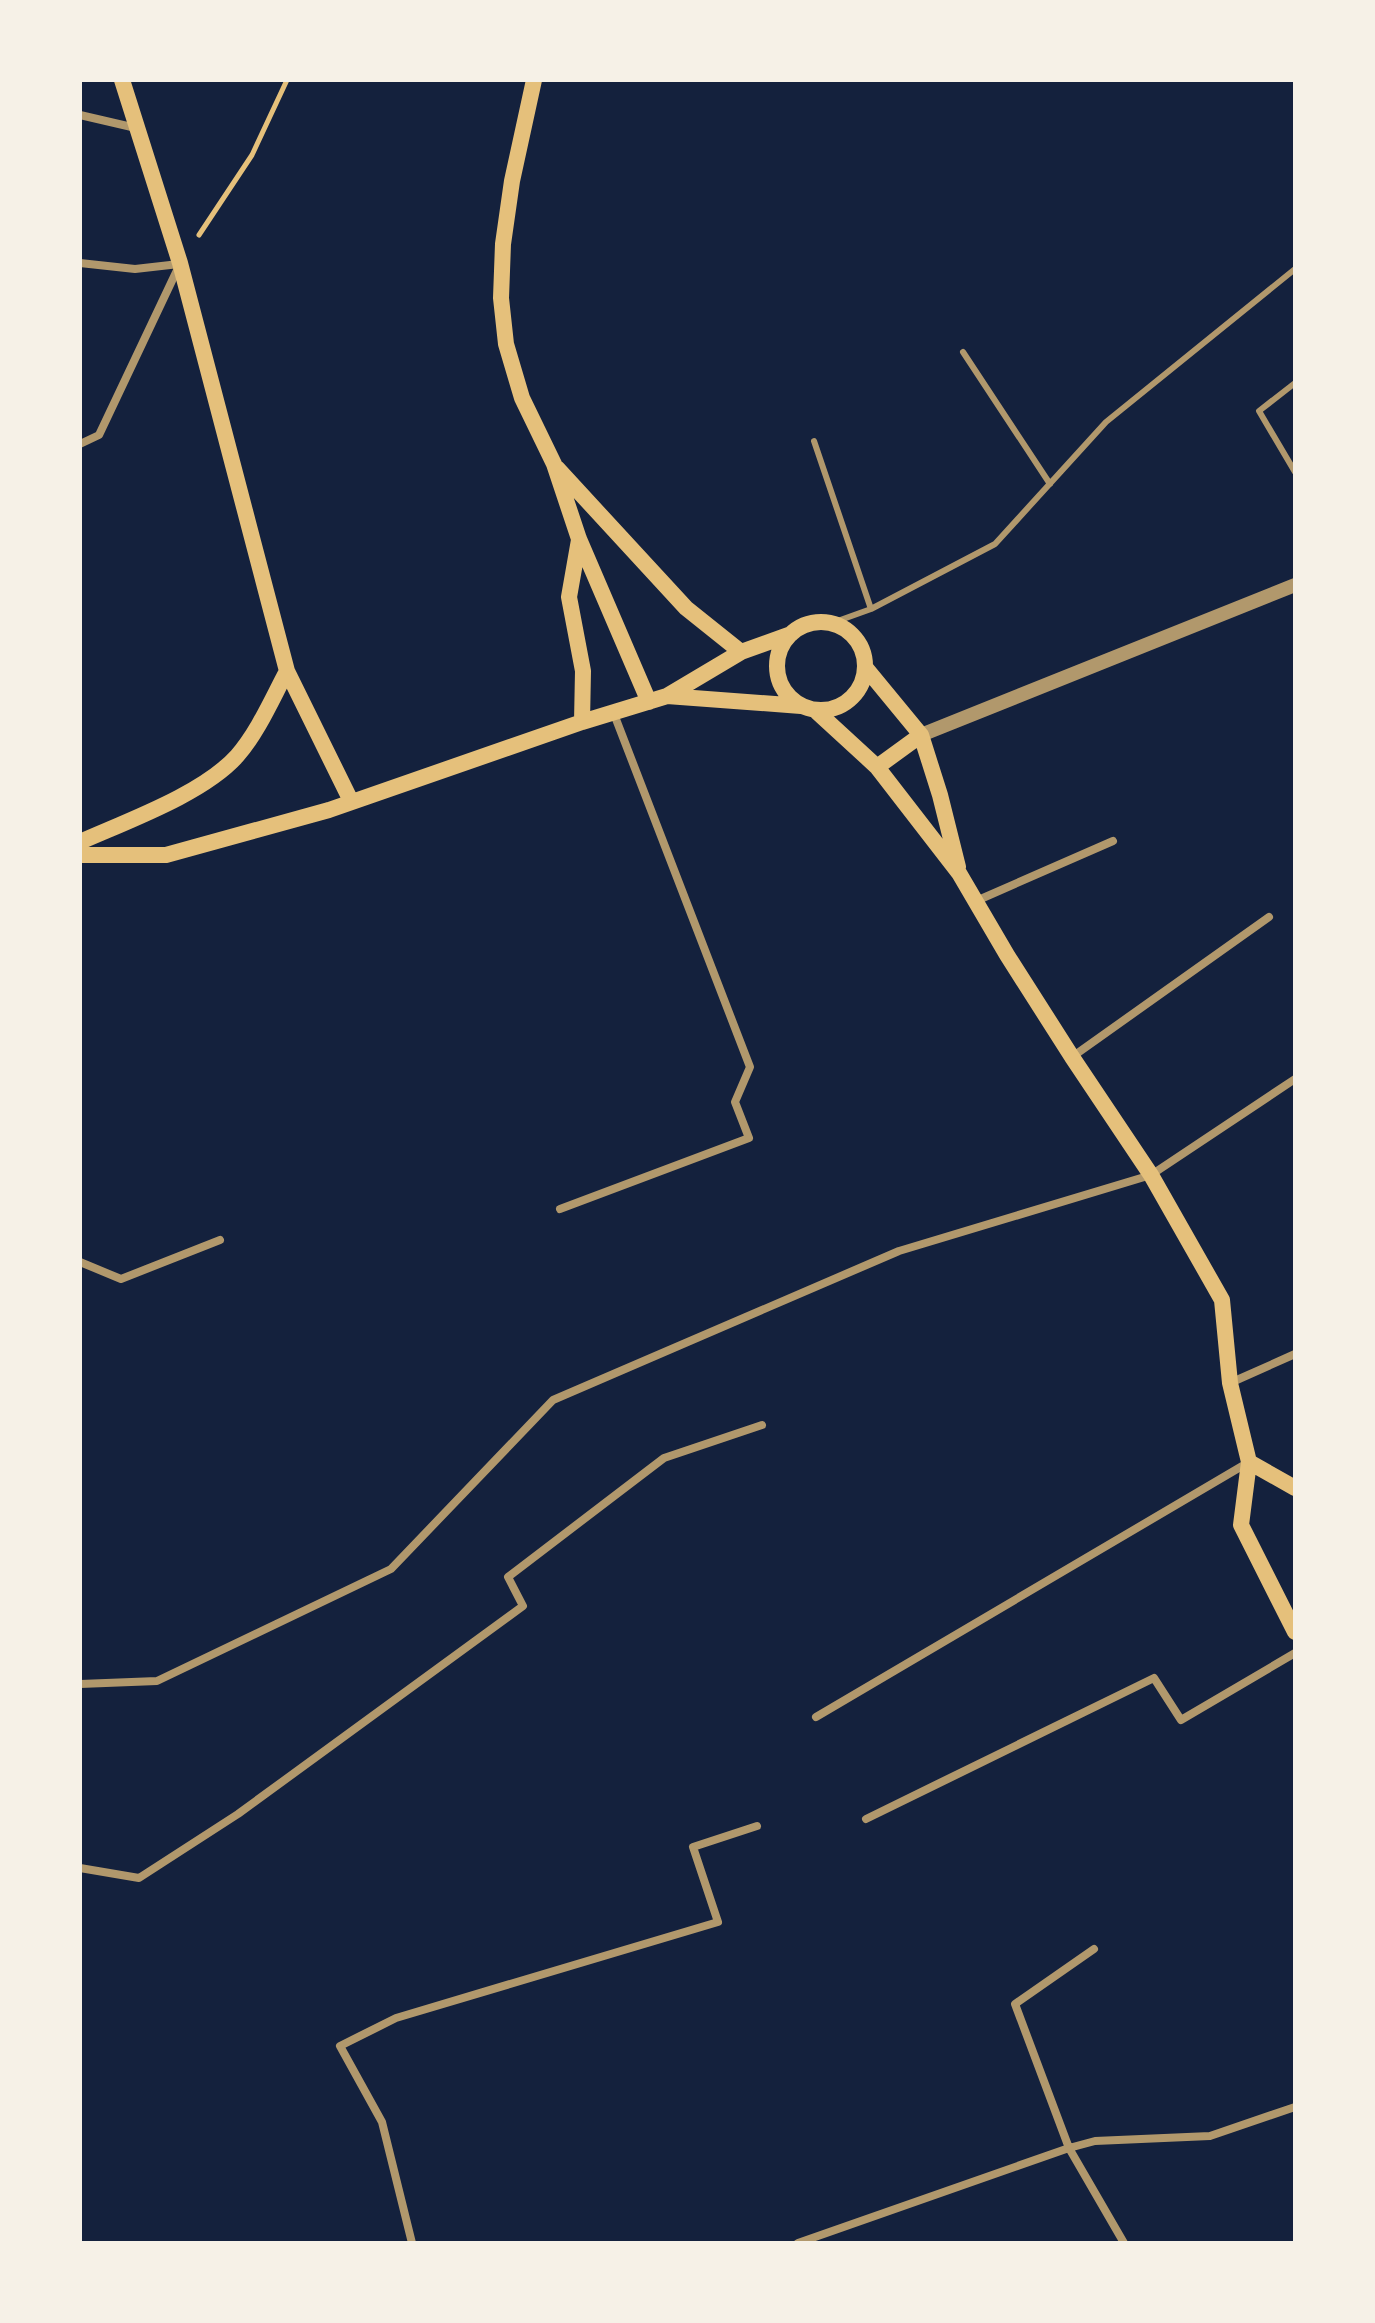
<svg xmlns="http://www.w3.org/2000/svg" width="1375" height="2323" font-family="Georgia,serif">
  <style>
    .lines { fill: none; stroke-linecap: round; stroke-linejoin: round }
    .path { stroke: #e5c07b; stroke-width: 5 }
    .service { stroke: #b1986c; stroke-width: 6 }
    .minor { stroke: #b1986c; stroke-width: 8 }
    .tertiary { stroke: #b1986c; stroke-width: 14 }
    .secondary { stroke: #e5c07b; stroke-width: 16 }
  </style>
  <rect width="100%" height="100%" fill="#14213d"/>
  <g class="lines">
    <path class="path" d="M199,235L252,155L287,80"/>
    <path class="service" d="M963,352L1050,484
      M1295,383L1259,411L1295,472
      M814,441L871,609
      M832,623L871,609L995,544L1106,422L1295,269"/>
    <path class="minor" d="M80,115L136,128
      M80,263L135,269L179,264
      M80,444L99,435L179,266
      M976,901L1113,841
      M1072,1057L1269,917
      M560,1209L749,1138L735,1102L750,1067L614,714
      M80,1262L121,1279L220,1240
      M1230,1383L1295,1354
      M80,1684L157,1681L391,1569L553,1400L899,1251L1151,1175L1295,1079
      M816,1717L1249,1462
      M866,1819L1154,1678L1181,1720L1295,1653
      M80,1868L139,1878L238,1814L523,1606L508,1577L664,1458L762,1425
      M1094,1949L1015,2004L1069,2148L1124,2243
      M412,2243L382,2122L340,2046L396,2018L718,1922L693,1847L757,1826
      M798,2243L1069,2148L1095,2141L1210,2136L1295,2107"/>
    <path class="tertiary" d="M921,735L1295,585"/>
    <path class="secondary" d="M122,80L180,263L287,671L351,801
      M534,80L512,181L503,244L501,298L506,344L522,398L554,464L579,539L649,702
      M557,468L686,608L741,652
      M579,540L569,597L583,671L582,722
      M777 666a44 44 0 1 1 88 0a44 44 0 1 1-88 0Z
      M865,667L921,735L940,795L958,867
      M667,696L801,706
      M815,710L877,767L959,873L1007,955L1072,1057L1151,1175L1222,1300L1230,1383L1249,1462L1241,1525L1295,1632
      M877,767L921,735
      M80,842C127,821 203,794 237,756C258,732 272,699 287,671
      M80,855H166L329,810L582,722L667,696L741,652L791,634
      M1249,1462L1295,1488"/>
  </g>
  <rect width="1375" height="2323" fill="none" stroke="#f6f1e7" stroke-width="164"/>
</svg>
